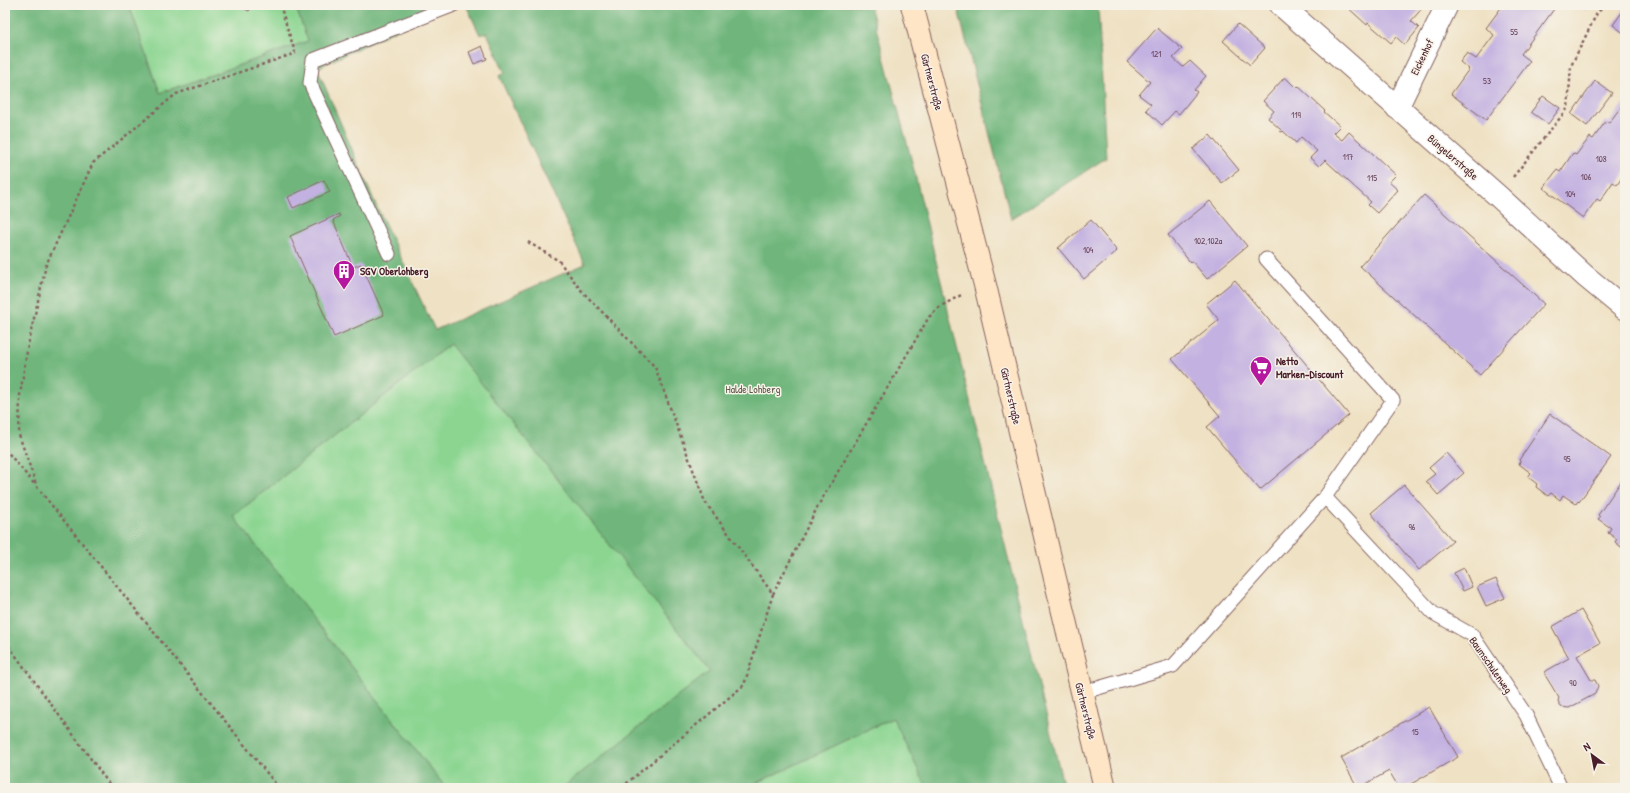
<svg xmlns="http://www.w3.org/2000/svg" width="1630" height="793" font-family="'Patrick Hand',sans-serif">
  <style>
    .green { fill: #8bd591; stroke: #6a7a5e }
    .forest { fill: #70b67b; stroke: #5d6a53 }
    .building { fill: #c3b1e1 }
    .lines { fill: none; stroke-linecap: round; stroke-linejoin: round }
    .lane-casing { stroke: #846360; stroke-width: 15 }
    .street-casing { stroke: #846360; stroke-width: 24 }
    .secondary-casing { stroke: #846360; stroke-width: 24 }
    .path { stroke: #846360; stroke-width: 2.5; stroke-dasharray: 3 3; stroke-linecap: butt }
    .lane { stroke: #fff; stroke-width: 13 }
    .street { stroke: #fff; stroke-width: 22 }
    .secondary { stroke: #fde5c5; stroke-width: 22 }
    .labels { text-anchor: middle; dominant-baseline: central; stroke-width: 3; stroke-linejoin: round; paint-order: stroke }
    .number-label { font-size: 9px; fill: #684458 }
    .street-label { font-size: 11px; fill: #4a1f2b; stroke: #f7f3e8 }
    .poi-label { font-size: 11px; font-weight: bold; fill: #4a1f2b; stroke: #f7f3e8; text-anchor: start }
    .park-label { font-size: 11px; fill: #5e564a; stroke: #f7f3e8 }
  </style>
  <rect width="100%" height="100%" fill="#f7f3e8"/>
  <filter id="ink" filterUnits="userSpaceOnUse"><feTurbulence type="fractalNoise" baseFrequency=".025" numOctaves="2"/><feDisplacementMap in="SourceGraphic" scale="8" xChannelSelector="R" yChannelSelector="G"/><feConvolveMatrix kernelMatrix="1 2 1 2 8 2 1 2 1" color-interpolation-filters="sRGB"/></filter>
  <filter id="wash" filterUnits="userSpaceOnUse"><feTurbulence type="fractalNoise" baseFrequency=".012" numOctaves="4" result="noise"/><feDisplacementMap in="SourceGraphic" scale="16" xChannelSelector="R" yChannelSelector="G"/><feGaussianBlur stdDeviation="0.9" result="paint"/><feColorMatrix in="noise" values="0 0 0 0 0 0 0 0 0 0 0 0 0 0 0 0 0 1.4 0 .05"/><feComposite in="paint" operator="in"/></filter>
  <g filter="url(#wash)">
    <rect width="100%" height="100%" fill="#efe1c3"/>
    <path class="green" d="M129,5H295L308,41L160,93Z
      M450,344L710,671L562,788H446L233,516Z
      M893,718L927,788H746Z"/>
    <path class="forest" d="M5,5H129L160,93L308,41L295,5H448L317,68L375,203L435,330L585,264L499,76L505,73L487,33L480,35L466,5H870L911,158L1064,788H927L893,718L746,788H562L710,671L450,344L233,516L446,788H5Z
      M957,5H1098L1106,158L1011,219Z"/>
    <g id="blocks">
      <path class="building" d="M237,5H252L249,11Z
        M1345,5H1425L1411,21L1419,28L1405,45L1396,37L1391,43L1368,23L1367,25Z
        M1503,5H1557L1521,54L1530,61L1486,120L1451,94L1469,69L1460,62L1467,53L1476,59L1494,35L1486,28Z
        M1579,5H1590L1586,10Z
        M1625,8V34L1613,25Z
        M1238,24L1265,48L1250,65L1223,41Z
        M1157,28L1182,49L1173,58L1183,67L1190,61L1206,76L1194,90L1197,92L1179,114L1175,111L1162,125L1146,110L1151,104L1139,95L1150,82L1127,62Z
        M482,46L487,59L474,64L469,52Z
        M1285,77L1296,88L1298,86L1325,111L1324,112L1340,126L1333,133L1342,140L1349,132L1396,175L1389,182L1398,190L1377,213L1368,205L1371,202L1325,160L1319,166L1310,158L1317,151L1301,137L1296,143L1283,131L1282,132L1280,131L1281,130L1268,118L1274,111L1263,101Z
        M1595,81L1612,93L1587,126L1571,114Z
        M1543,96L1560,108L1548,124L1531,112Z
        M1623,104L1625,106V173L1617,185L1613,182L1600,201L1597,199L1583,218L1543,188L1557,170L1560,172L1573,153L1576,155L1590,137L1593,139L1606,121L1609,123Z
        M1210,135L1239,170L1222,183L1193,149Z
        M324,180L330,192L293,208L288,197Z
        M1424,195L1544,304L1480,375L1360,266Z
        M1210,201L1247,246L1207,279L1192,261L1190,262L1168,235Z
        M339,214L340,216L333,220L353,267L361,264L384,315L334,337L290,236Z
        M1091,220L1117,251L1084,279L1058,248Z
        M1235,280L1349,415L1260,490L1207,427L1220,416L1172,359L1219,320L1206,304Z
        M1550,414L1611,457L1579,502L1578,501L1576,504L1563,495L1560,500L1551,493L1548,496L1536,487L1537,484L1528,477L1531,473L1519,464L1520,461L1519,460Z
        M1446,453L1464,473L1438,495L1426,481L1435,474L1429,468Z
        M1625,476V550L1615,542L1617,539L1608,533L1611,528L1598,519L1600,517L1598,515Z
        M1404,485L1453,541L1419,570L1371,513Z
        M1464,568L1472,587L1463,591L1454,573Z
        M1496,579L1505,598L1486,606L1477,587Z
        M1581,610L1600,643L1577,656L1591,680H1595L1598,686L1595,694L1569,708L1561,707L1558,701L1559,698L1545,675L1546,671L1569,658L1552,627Z
        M1429,707L1458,757L1404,788H1399L1389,771L1358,788L1341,758Z"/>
    </g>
  </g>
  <g filter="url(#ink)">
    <use href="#blocks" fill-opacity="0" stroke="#846360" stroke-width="1"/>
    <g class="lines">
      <g class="lane-casing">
        <path id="lane" d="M389,254L310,83L313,60L454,5
          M1325,497L1433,613L1472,635L1526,715L1561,788
          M1081,693L1173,666L1325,497L1393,400L1266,259"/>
      </g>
      <g class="street-casing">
        <path id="street" d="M1281,5L1498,196L1585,276L1625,309
          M1397,108L1447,5"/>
      </g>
      <g class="secondary-casing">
        <path id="secondary" d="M912,5L985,285L1105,788"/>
      </g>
      <path class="path" d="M280,5L295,52
        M1513,177L1568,108L1571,66L1596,15L1604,5
        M528,242L559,261L580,289L655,367L705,502L773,594L744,685L621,788
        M5,449L35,485
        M773,594L819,504L929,317L941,306L963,294
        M5,641L112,788
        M279,788L37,487L19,435L20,395L28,345L46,265L93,163L176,94L296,53"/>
      <use href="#lane" class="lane"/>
      <use href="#street" class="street"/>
      <use href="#secondary" class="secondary"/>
    </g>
  </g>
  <defs>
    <g id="building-pin" transform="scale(1.15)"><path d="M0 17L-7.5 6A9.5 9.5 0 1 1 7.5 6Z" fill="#b5179e" stroke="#f7f3e8"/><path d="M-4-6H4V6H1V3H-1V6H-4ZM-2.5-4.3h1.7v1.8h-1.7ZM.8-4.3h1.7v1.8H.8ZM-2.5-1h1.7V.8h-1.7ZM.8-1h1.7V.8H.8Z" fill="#fff"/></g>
    <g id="supermarket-pin" transform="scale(1.15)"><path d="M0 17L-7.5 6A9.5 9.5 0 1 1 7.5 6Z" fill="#b5179e" stroke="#f7f3e8"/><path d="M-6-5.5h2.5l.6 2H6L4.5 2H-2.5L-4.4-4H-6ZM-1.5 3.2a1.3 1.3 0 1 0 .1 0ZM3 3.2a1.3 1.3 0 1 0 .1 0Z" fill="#fff"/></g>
  </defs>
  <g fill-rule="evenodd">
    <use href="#building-pin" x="344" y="271"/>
    <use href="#supermarket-pin" x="1261" y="367"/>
  </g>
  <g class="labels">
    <g class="number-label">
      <text x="1514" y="32">55</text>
      <text x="1156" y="54">121</text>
      <text x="1487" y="81">53</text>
      <text x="1296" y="115">119</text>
      <text x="1348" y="157">117</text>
      <text x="1601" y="159">108</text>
      <text x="1586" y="177">106</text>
      <text x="1372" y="178">115</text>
      <text x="1570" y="194">104</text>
      <text x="1208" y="241">102,102a</text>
      <text x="1088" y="250">104</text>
      <text x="1567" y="459">95</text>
      <text x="1412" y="527">96</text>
      <text x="1573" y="683">90</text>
      <text x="1415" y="732">15</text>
    </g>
    <g class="street-label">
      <text transform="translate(1422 57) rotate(-64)">Eickenhof</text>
      <text transform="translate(932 82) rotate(75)">Gärtnerstraße</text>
      <text transform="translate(1453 157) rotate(41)">Büngelerstraße</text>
      <text transform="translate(1011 396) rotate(77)">Gärtnerstraße</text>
      <text transform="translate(1491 665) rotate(55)">Baumschulenweg</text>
      <text transform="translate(1086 711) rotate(76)">Gärtnerstraße</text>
    </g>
    <g class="poi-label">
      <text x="360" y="271">SGV Oberlohberg</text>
      <text x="1276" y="361">Netto<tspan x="1276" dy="13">Marken-Discount</tspan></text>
    </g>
    <g class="park-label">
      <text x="753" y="389">Halde Lohberg</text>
    </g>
  </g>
  <rect width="1630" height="793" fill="none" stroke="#f7f3e8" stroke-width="20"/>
  <g transform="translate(1592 755) rotate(328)" stroke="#f7f3e8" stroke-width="3" paint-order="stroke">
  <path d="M0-3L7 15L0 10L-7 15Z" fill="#4a1f2b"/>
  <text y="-6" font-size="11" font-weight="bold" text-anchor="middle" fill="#4a1f2b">N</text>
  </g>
</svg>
